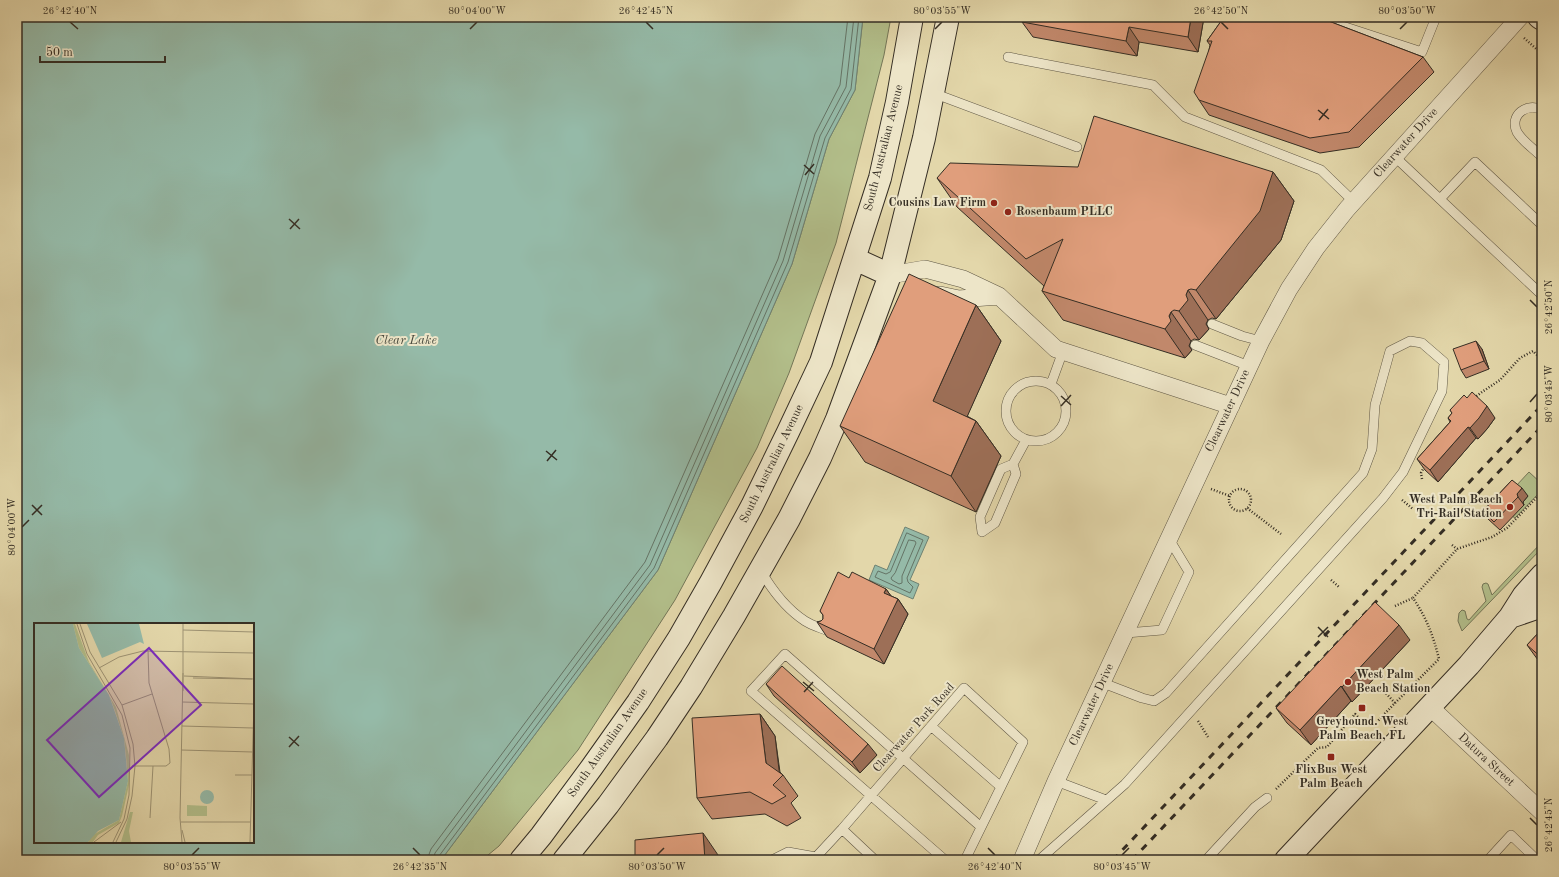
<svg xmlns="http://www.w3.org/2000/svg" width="1559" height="877" font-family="'Old Standard TT',serif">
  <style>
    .green { fill: #b2be8a; stroke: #747657 }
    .water { fill: #95baa8; stroke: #6f8273; fill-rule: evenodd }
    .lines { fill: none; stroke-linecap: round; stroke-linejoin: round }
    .shore { stroke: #657466; stroke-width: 1 }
    .lane-casing { stroke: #605846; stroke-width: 10 }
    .street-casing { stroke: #605846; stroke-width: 18 }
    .secondary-casing { stroke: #352e24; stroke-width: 24 }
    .path { stroke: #352e24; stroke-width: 2.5; stroke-dasharray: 1 2; stroke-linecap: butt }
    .lane { stroke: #ede5c8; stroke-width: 9 }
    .street { stroke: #ede5c8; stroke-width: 17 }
    .secondary { stroke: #ede5c8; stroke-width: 22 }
    .rail { stroke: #352e24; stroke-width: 3; stroke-dasharray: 7 7; stroke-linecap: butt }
    .wall { fill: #c1886b; stroke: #352e24 }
    .shaded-wall { fill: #9d6f57; stroke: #352e24 }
    .building { fill: #e09e7c; stroke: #352e24 }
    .ticks { fill: none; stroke: #352e24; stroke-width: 1.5 }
    .poi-dot { fill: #8f2418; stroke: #ede5c8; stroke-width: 1.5 }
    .labels { text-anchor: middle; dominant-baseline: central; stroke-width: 4; stroke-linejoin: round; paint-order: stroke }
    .street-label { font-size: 12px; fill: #352e24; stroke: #ede5c8 }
    .poi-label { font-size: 12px; font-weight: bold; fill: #352e24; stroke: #ede5c8; text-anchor: end }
    .water-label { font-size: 13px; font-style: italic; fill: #484a3e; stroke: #ede5c8 }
    .inset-road { fill: none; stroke: #9d9374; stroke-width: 1 }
    .view { fill: #7b2cbf; fill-opacity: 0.15; stroke: #7b2cbf; stroke-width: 2 }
    .inset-edge { fill: none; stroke: #352e24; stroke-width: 2 }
    .neatline { fill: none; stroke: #352e24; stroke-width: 1.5 }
    .ticks-label { font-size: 10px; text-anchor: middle; fill: #352e24 }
  </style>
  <rect width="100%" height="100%" fill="#e3d7aa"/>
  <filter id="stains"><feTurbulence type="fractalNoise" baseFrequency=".005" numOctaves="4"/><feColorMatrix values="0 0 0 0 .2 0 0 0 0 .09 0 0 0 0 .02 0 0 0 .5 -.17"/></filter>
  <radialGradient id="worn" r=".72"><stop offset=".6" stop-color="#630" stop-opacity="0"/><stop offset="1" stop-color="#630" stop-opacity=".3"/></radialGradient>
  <path class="green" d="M863,17H891L884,55L836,243L789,373L757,448L675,600L578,750L499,846L482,860H441L658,570L792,264L829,139L855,90Z
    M1529,472L1542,484V490L1515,518L1512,516L1523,505L1522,502L1528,496L1516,486Z
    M1542,542V548L1462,631L1458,621L1459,613L1462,610L1465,611L1467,619L1469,620L1486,601L1482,587L1483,584L1486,583L1488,584L1492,595Z"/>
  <path class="water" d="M17,17H863L855,90L829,139L792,264L658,570L441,860H17ZM35,624H253V842H35Z
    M905,527L929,537L910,580L919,584L913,599L869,580L875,565L887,570Z"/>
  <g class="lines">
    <path class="shore" d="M907,533L923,540L907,578L908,582L913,587L910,593L875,577L878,571L886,574L890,572Z
      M909,540L915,541L916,543L902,576V583L899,584L892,580L891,578L895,573Z
      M427,860L431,849L645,562L778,259L815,134L840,85L848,17
      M433,860L435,853L650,565L783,261L820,136L846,87L854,17
      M439,860V856L654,568L788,262L825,138L851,89L859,17"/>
    <g class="lane-casing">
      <path id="lane" d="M1330,22L1422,52L1436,17
        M1008,57L1153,85L1185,117L1321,170L1353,201
        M933,93L1077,147
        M1542,110C1527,102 1509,115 1517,132C1522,141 1534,149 1542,157
        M1394,156L1542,295
        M1440,199L1475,162L1542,225
        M1212,324L1242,336L1261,341
        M1195,345L1249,366
        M1006 411a30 30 0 1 1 60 0a30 30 0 1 1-60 0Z
        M1051,384L1063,351
        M1013,464L1016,474L995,523L982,532L980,517L1001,469Z
        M1013,464L1026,440
        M761,571C772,590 785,608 805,621C811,625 821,628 828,631
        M1126,633L1162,630L1189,572L1169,539
        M931,726L1001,787
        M1056,781L1106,800
        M842,829L875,860
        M772,860L788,852L816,857
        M816,860V857L842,829L964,688L1023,742L965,860
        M945,860L751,691L785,654L981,827
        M1039,860L1125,784L1383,498L1403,472L1442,391L1444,362L1422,343L1410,341L1390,351L1375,405L1372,449L1363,473L1166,693L1154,701L1142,698L1103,683
        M1206,860L1255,807L1267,798
        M1488,860L1511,835L1537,860"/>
    </g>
    <g class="street-casing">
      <path id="street" d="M890,275L925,269L963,279L999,296L1056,349L1231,406
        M940,295L959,299L999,296
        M1430,707L1542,812
        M1022,860L1056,781L1261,341L1289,289L1316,248L1347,209L1520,17"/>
    </g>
    <g class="secondary-casing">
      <path id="secondary" d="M1539,17L1542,19
        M855,259L890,275
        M1510,617L1542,606
        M521,860L541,836L592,767L638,702L679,638L711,582L752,506L788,432L821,362L880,178L897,102L912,17
        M564,860L608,805L657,738L691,687L734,616L789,519L820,458L837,419L890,275L924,138L948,17
        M1286,860L1469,665L1510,617L1524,595L1542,575"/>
    </g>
    <path class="path" d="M1524,38L1542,54
      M1474,398L1482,392L1500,380L1520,358L1533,351L1542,360
      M1422,479L1421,473L1425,465
      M1211,489L1230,496
      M1229 500a11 11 0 1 1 22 0a11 11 0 1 1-22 0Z
      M1402,500L1413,509
      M1247,508L1281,534
      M1452,545L1457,549
      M1331,580L1339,587
      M1395,606L1413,598
      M1395,703L1439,659C1433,635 1427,619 1413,598L1457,549L1492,537L1507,528L1542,492
      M1198,721L1208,737
      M1276,789L1318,748L1327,747L1355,714L1366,725H1374L1395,703L1380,687"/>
    <use href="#lane" class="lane"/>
    <use href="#street" class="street"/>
    <use href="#secondary" class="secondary"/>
    <path class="rail" d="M1113,860L1542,405
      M1132,860L1542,426"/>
  </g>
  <path class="wall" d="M1204,17L1198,52L1139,42L1137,56L1033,37L1022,22Z
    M1224,17H1324L1323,19L1423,57L1434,72L1359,147L1320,153L1209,115L1199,100L1210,45L1207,41Z
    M1273,172L1294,201L1281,240L1216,319L1212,318L1208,320L1206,324L1209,329L1199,340L1194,339L1191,341L1189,346L1192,350L1185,358L1063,320L1042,291L1044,286L957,207L937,178Z
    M976,305L1001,341L967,416L976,421L1001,456L976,512L865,462L840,426Z
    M1482,349L1489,369L1466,378L1461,370Z
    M1467,398L1495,418L1487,429L1478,439L1476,438L1438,482L1425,470L1417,459L1450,422L1448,418L1452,413L1450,410Z
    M1512,480L1528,496L1523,502L1524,505L1500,530L1488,519L1483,511Z
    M849,578L886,589L891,596L898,599L908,614L884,664L827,637L817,622L821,621L823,619V615L820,611Z
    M1542,629V668L1539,664L1541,662L1538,660L1527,645Z
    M1410,640L1352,702L1351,701L1311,745L1287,723L1276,708Z
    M766,684L877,755L860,773L774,696Z
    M760,714L775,736L780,772L783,775L798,796L791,803L801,818L787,826L765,814L712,819L697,798Z"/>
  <path class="shaded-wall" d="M1191,17H1204L1198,52L1188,37Z
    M1129,27L1139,42L1137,56L1126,41Z
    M1273,172L1294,201L1281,240L1216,319L1196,290Z
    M1188,290L1208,320L1206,324L1209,329L1199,340L1179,311Z
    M976,305L1001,341L958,437L933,401Z
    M1171,312L1191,341L1189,346L1192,350L1185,358L1165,329Z
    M1476,341L1482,349L1489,369L1484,361Z
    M1487,406L1495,418L1487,429L1478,439L1470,428Z
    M976,421L1001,456L976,512L951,476Z
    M1468,427L1476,438L1438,482L1430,470Z
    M1522,488L1528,496L1523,502L1524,505L1518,497L1517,494Z
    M886,589L896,603L898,599L908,614L884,664L874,649L884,593Z
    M1399,625L1410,640L1352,702L1342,687Z
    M1341,686L1351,701L1311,745L1300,730Z
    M760,714L775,736L780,778L766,763Z
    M868,744L877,755L860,773L852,762Z
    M703,833L718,855V860H705Z"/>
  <path class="building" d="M1023,17H1191L1188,37L1129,27L1126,41L1022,22Z
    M1224,17H1318L1423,57L1349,132L1310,138L1199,100L1194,92L1212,41H1207Z
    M1094,116L1273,172L1260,211L1196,290L1191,289L1188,290L1186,295L1188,300L1179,311L1174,310L1171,312L1169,316L1171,321L1165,329L1042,291L1063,239L1026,259L937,178L950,163L1078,167Z
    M909,274L976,305L933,401L976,421L951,476L840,426Z
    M1476,341L1484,361L1461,370L1453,349Z
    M1472,392L1487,406L1479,418L1470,428L1468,427L1430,470L1417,459L1451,421L1448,418L1452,413L1450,410L1464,395L1467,398Z
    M1512,480L1522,488L1517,494L1518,497L1494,522L1483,511Z
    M838,572L849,578L852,572L886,589L884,593L898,599L874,649L817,622L821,621L823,619V615L820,611Z
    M1375,602L1399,625L1342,687L1341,686L1300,730L1276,708Z
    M1542,629V658L1527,645Z
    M1542,661V667L1539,664Z
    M782,666L868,744L852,762L766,684Z
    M760,714L766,763L783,775L773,785L786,796L772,804L750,792L697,798L692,718Z
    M703,833L705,860H635V840Z"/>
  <path class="ticks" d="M70,22L78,29M646,22L653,29M1221,22L1228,29M470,29L477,22M935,29L942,22M1400,29L1407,22M1318,110L1329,119M1319,120L1328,109M804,165L814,174M805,175L814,164M289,219L300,229M290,229L299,219M1530,300L1537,307M1061,396L1071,405M1530,402L1537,394M1061,406L1071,395M546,451L557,460M547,461L556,450M32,505L42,515M32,515L42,505M22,527L29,520M1318,627L1328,637M1318,637L1328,627M803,682L814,691M804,692L813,682M289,737L299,746M289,747L299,736M1530,818L1537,825M413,848L420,855M988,848L995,855M192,855L199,848M657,855L664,848M1122,855L1129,848"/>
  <g class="poi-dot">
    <circle cx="994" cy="203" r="4"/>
    <circle cx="1008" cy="212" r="4"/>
    <circle cx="1510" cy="507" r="4"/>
    <circle cx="1348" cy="682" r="4"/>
    <rect x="1358" y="704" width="8" height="8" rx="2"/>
    <rect x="1327" y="753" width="8" height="8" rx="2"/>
  </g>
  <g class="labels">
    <g class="street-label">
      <text transform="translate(1406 143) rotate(-48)">Clearwater Drive</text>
      <text transform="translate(884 148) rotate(-76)">South Australian Avenue</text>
      <text transform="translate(1228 411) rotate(-65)">Clearwater Drive</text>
      <text transform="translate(772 464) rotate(-64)">South Australian Avenue</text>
      <text transform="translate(1092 705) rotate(-65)">Clearwater Drive</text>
      <text transform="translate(914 728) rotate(-48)">Clearwater Park Road</text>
      <text transform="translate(608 743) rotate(-55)">South Australian Avenue</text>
      <text transform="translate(1486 760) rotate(43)">Datura Street</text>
    </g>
    <g class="poi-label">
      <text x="986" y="203">Cousins Law Firm</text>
      <text x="1016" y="212" text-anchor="start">Rosenbaum PLLC</text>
      <text x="1502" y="500">West Palm Beach<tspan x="1502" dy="14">Tri-Rail Station</tspan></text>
      <text x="1356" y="675" text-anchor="start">West Palm<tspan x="1356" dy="14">Beach Station</tspan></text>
      <text x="1362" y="722" text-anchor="middle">Greyhound. West<tspan x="1362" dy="14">Palm Beach, FL</tspan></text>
      <text x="1331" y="770" text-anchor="middle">FlixBus West<tspan x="1331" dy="14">Palm Beach</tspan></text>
    </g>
    <g class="water-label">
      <text x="406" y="340">Clear Lake</text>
    </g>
  </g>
  <g transform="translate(34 623)">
    <rect width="220" height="220" fill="#e3d7aa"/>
    <path d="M39,1H41L55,39L82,84L95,132V162L88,193L85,200L64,212L59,219H54L59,212L85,197L94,158L92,134L90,115L81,88L75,72L45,25ZM153,182L173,183V193H153ZM96,189H99L95,208L97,219H87Z" fill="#b2be8a"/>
    <path d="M0,1H39L45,25L75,72L90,115L94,158L85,197L64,208L54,219H0ZM53,1H105L110,21L106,19L68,35ZM166 174a7 7 0 1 1 14 0a7 7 0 1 1-14 0Z" fill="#95baa8"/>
    <path class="inset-road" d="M43,1L53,31L88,92L96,125L95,172L90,196L79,219M46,1L56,29L88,82L99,121L101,143L98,173L93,196L82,219M149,7L220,9M65,45L85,34L109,28L220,30M150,53L220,56M159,55L218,56M149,68V1M148,79L220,81M88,82L118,71M148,103L219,105M147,127L219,129M98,143H132L136,140L135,126L115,60L114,27M201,152H218M116,195L119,143M147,199H217M148,207L151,219M60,219L87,199M148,219L146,195L149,50M216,219L220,80"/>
    <path class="view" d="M115,25L167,82L65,174L13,117Z"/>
    <rect width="220" height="220" class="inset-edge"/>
  </g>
  <rect width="1559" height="877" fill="none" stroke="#e3d7aa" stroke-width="44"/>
  <path d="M40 56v6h125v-6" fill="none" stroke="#352e24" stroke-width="2"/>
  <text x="46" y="56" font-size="12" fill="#352e24" stroke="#ede5c8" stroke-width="3" paint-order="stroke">50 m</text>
  <rect x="22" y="22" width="1515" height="833" class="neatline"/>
  <g class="ticks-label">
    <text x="70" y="14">26°42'40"N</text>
    <text x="477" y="14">80°04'00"W</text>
    <text x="646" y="14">26°42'45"N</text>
    <text x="942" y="14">80°03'55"W</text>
    <text x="1221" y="14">26°42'50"N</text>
    <text x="1407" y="14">80°03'50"W</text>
    <text transform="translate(1548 307) rotate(-90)" y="4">26°42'50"N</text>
    <text transform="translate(1548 394) rotate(-90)" y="4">80°03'45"W</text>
    <text transform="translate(11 527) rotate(-90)" y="4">80°04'00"W</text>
    <text transform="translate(1548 825) rotate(-90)" y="4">26°42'45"N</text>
    <text x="192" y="870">80°03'55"W</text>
    <text x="420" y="870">26°42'35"N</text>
    <text x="657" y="870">80°03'50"W</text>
    <text x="995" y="870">26°42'40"N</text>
    <text x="1122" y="870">80°03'45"W</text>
  </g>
  <rect width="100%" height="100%" filter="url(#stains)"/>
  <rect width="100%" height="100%" fill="url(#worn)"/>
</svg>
